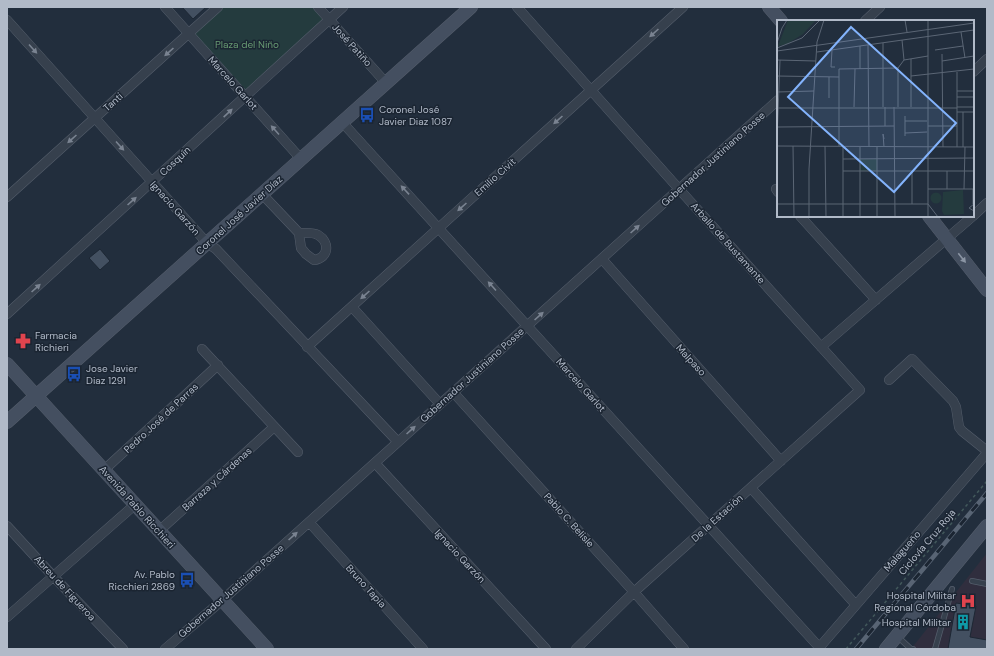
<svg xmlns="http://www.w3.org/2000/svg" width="994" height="656" font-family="'DM Sans',sans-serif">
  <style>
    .medical { fill: #302e3e }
    .green { fill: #243b3e }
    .building { fill: #435061; stroke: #1d2734 }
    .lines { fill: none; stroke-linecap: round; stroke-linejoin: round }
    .lane-casing { stroke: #545d6b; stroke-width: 6 }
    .street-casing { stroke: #545d6b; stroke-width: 10 }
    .secondary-casing { stroke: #545d6b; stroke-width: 14 }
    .path { stroke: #42585b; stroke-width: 1.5; stroke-dasharray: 3 3; stroke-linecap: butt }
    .lane { stroke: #36404d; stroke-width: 4.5 }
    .street { stroke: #36404d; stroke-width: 9 }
    .secondary { stroke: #444f60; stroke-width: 13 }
    .rail-casing { stroke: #586474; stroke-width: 4.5 }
    .rail { stroke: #1b2532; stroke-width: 3; stroke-dasharray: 9; stroke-linecap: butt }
    .oneway { fill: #7a8391 }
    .oneway2 { fill: #8b95a4 }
    .labels { text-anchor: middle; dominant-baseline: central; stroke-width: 3; stroke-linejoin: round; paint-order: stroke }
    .park-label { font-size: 10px; fill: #679a72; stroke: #1b2532 }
    .street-label { font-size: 10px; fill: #b1bac8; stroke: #1b2532 }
    .poi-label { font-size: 10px; fill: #b1bac8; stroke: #1b2532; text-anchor: start }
    .inset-road { fill: none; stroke: #5b6675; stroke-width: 1 }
    .view { fill: #83b3fc; fill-opacity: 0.15; stroke: #83b3fc; stroke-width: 2 }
    .inset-edge { fill: none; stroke: #b1bac8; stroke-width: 2 }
  </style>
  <rect width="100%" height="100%" fill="#222e3d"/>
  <path class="medical" d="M987,553V649H910H911Z"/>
  <path class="green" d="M218,7H318L329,20L245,97L189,34Z"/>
  <path class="building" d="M182,7H206L193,19Z
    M100,249L110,261L100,270L89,258Z
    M956,603L976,606L970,637L987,640V649H948Z"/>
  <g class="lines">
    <g class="lane-casing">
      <path id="lane" d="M972,581L987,584
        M897,636L911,649H913
        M935,649L952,589"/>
    </g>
    <g class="street-casing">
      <path id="street" d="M165,7L301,159
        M318,7L386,83
        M517,7L679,189L860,390L634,592L576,649
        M7,20L207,243L216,249L398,442
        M865,21L880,7
        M973,72L987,59
        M342,122C502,296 659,473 819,647
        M776,189L778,192
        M262,194L299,233L301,248L306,254L314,260C329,258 330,242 318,235C313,232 304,233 299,233
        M7,197L218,7
        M800,216L876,300
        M973,216L987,203
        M602,259L781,461
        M352,307L440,404
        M7,314L343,7
        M307,347L683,7
        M821,347L973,216
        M202,349L298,452
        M889,380L912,359L953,401L956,407L959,427L962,431L987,451
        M453,392L634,592L684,649
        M375,463L546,649
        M104,470L218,365
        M751,488L856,605
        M309,522L423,649
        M7,526L53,576L123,649
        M159,531L274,427
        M7,617L130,509
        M165,649L218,604L778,100
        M818,649L987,453"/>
    </g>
    <g class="secondary-casing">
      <path id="secondary" d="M769,7L781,21
        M929,216L987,290
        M7,364L267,649
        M7,422L471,7
        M886,649L987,526"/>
    </g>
    <path class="path" d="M846,649L851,643L987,481"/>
    <use href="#lane" class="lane"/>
    <use href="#street" class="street"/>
    <use href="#secondary" class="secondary"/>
    <g class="rail-casing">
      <path id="rail" d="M856,649L987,493"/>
    </g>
    <use href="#rail" class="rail"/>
  </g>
  <defs><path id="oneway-solid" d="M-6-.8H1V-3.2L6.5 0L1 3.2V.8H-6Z"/></defs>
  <g class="oneway">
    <use href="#oneway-solid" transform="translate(654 33) rotate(138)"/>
    <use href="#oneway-solid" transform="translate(33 49) rotate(48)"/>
    <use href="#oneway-solid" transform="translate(169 52) rotate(138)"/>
    <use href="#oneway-solid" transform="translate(228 113) rotate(-43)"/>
    <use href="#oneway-solid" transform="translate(558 120) rotate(138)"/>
    <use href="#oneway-solid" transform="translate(275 130) rotate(-132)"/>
    <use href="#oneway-solid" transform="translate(72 139) rotate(138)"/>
    <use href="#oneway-solid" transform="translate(120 146) rotate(48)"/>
    <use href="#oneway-solid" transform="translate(405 190) rotate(-133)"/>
    <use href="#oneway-solid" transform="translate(132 201) rotate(-42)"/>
    <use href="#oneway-solid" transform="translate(462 207) rotate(138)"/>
    <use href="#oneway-solid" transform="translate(635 229) rotate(-42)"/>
    <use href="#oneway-solid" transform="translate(492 286) rotate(-132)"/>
    <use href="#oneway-solid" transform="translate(36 288) rotate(-42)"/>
    <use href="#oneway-solid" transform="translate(365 295) rotate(138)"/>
    <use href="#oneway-solid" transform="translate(539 316) rotate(-42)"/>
    <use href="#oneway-solid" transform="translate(411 430) rotate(-42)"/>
    <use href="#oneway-solid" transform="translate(293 536) rotate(-42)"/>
  </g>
  <use class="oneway2" href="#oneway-solid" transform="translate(962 258) rotate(52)"/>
  <defs>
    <g id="bus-bare" transform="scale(1.2)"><path d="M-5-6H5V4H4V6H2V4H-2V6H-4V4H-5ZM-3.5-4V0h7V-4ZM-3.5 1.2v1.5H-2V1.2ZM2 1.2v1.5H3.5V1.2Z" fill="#1a4fb4" stroke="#1b2532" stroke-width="2.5" paint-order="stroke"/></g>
    <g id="pharmacy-bare" transform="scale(1.2)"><path d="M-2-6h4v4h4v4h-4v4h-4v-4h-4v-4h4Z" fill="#e0444e" stroke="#1b2532" stroke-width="2.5" paint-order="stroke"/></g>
    <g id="hospital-bare" transform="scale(1.2)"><path d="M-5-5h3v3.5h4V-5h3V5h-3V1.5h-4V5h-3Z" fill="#e0444e" stroke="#1b2532" stroke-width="2.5" paint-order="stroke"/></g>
    <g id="building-bare" transform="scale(1.2)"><path d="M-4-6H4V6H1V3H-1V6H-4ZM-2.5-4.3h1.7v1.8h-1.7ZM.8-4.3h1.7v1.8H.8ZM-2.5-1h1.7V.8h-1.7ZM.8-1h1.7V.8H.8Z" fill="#0f9aa8" stroke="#1b2532" stroke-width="2.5" paint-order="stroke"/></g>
  </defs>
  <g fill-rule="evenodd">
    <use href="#bus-bare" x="367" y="115"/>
    <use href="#pharmacy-bare" x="23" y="341"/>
    <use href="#bus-bare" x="74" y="374"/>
    <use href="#bus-bare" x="187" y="580"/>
    <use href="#hospital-bare" x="968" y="601"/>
    <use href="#building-bare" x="963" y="622"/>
  </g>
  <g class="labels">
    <g class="park-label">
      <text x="247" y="44">Plaza del Niño</text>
    </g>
    <g class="street-label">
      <text transform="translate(352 45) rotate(48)">José Patiño</text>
      <text transform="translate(233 83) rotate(48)">Marcelo Garlot</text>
      <text transform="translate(113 102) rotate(-42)">Tanti</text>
      <text transform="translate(713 159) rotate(-42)">Gobernador Justiniano Posse</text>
      <text transform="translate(175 161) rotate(-43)">Cosquín</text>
      <text transform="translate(495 177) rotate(-42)">Emilio Civit</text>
      <text transform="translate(175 208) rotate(48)">Ignacio Garzón</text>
      <text transform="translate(239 215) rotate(-42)">Coronel José Javier Díaz</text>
      <text transform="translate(728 243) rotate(48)">Arballo de Bustamante</text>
      <text transform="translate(691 360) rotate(48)">Malpaso</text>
      <text transform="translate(472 375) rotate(-42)">Gobernador Justiniano Posse</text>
      <text transform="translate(581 385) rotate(48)">Marcelo Garlot</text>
      <text transform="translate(161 418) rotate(-43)">Pedro José de Parras</text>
      <text transform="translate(217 479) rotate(-42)">Barraza y Cárdenas</text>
      <text transform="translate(137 507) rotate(48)">Avenida Pablo Ricchieri</text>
      <text transform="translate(717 518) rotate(-42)">De la Estación</text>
      <text transform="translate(569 520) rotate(48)">Pablo C. Belisle</text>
      <text transform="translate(927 542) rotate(-50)">Ciclovía Cruz Roja</text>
      <text transform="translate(902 551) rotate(-49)">Malagueño</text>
      <text transform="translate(460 556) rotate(47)">Ignacio Garzón</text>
      <text transform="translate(366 586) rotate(48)">Bruno Tapia</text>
      <text transform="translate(65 588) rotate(47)">Abreu de Figueroa</text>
      <text transform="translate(231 591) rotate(-41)">Gobernador Justiniano Posse</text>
    </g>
    <g class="poi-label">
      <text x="379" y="109">Coronel José<tspan x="379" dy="12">Javier Diaz 1087</tspan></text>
      <text x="35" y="335">Farmacia<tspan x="35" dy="12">Richieri</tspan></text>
      <text x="86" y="368">Jose Javier<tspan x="86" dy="12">Diaz 1291</tspan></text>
      <text x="175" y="574" text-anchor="end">Av. Pablo<tspan x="175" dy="12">Ricchieri 2869</tspan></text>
      <text x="956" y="595" text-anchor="end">Hospital Militar<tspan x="956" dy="12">Regional Córdoba</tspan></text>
      <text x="951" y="622" text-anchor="end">Hospital Militar</text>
    </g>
  </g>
  <g transform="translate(777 20)">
    <rect width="197" height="197" fill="#222e3d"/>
    <path d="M11,0H39L26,14L10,24L1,26ZM83,139H100V151H83ZM186,170L187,194L167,195L165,191L166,172ZM153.5 178a5.5 5.5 0 1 1 11 0a5.5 5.5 0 1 1-11 0Z" fill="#243b3e"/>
    <path class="inset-road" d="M128,0L130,12M151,0V197M184,12L188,38M125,20L127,40M0,23L5,8L10,0M91,25L92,127M0,28L25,18L43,0M55,30L54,47H58M158,30L186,26M0,31L197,3M40,32L197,10V13M165,34L166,127M0,40L39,41M165,41L197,36M121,48V87M83,49V26M180,52V127M0,56L62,57M134,56L197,49M180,71H197M0,72L37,71M180,77H197M52,78V57M77,87L78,49M106,87V23M108,87V106M117,87L118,197M134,87V39M180,87H197M0,88H180M180,92H197M186,92V127M128,96V116M128,101H150M151,106H180M0,107L117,106M128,113L150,112M0,119L3,40M107,119L106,114L107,127M0,126L197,127M16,126L17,197M48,126L49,197M62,126V49L121,48L127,40L151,36M66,139L197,138M66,151H197M135,151V184M151,169H197M170,169V151M187,169L188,127M0,184H151L161,197M196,184V169M197,184L192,188L197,191M32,197V149L40,22L47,0M66,197V126M83,197V127M100,197V127"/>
    <path class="view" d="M74,7L179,103L117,172L11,77Z"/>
    <rect width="197" height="197" class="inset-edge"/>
  </g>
  <rect width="994" height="656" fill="none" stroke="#b1bac8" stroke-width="16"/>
</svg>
